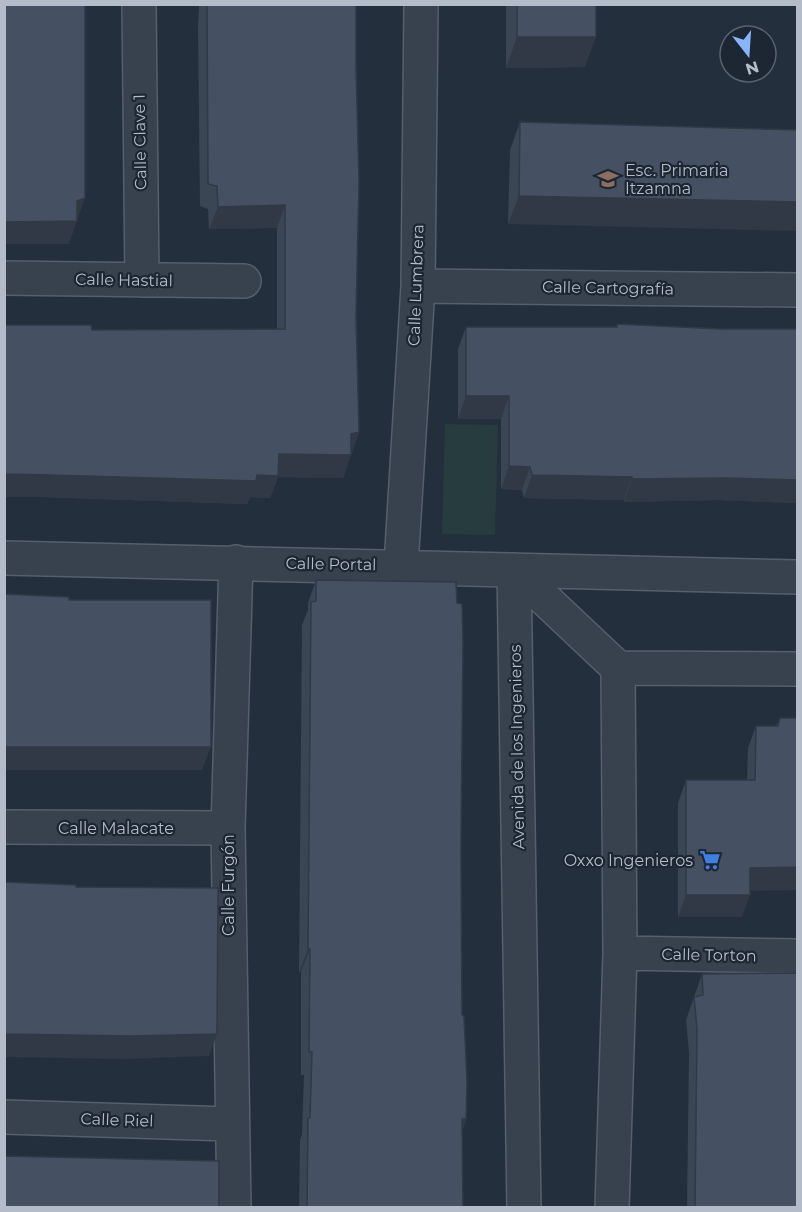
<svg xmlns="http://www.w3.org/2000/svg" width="802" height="1212" font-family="Montserrat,sans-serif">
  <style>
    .green { fill: #263c3f }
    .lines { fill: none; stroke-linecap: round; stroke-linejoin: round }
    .minor-casing { stroke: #565f6c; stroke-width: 36 }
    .minor { stroke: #38414e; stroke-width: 33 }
    .wall { fill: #3b4654 }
    .shaded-wall { fill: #303945 }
    .building { fill: #455162; stroke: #303945; stroke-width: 1.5 }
    .labels { text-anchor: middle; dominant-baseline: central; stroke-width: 4.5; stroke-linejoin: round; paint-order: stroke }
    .street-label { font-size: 16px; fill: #b4bcc9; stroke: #1d2633 }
    .poi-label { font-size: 16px; fill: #b4bcc9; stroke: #1d2633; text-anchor: start }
  </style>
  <rect width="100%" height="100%" fill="#242f3e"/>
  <path class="green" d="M445,424L498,425L495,535L442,534Z"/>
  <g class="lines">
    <g class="minor-casing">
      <path id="minor" d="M139,4L142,280
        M4,278L244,281
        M418,286L798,290
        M4,558L798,577
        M401,566L418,286L421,4
        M514,570L524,1208
        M514,570L618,668
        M618,668L798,669
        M4,827L228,828
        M620,953L798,956
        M4,1117L230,1124
        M234,1208L228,828L236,562
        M612,1208L620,953L618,668"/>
    </g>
    <use href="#minor" class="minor"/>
  </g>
  <path class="wall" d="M200,4H356V315L359,432L343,478L278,477L270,498L250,497L247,504L42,497L92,330H277V228L209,229L208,209L200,206L198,26L199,7Z
    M506,4H596L585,67L506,68Z
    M520,122L798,130L508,224L510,150Z
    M466,327L721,329H798V503L718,500L624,502V500L524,498L522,490L501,489V419H458V349Z
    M316,580L461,848L462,1015L466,1119L462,1131L463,1208H299L300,1141L302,1134L304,1075H301V972H299L302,625L308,610V603Z
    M780,718L750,891L742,917H678V803L686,780H747L748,748L756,726H776Z
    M702,974L798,1208H687L689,1052L686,1020Z"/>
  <path class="shaded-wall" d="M517,37H596L585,67L506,68Z
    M519,196L798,202V231L508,224Z
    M85,198L69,244H4V222Z
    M285,205L277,228L209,229L218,207Z
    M466,396H509L501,419H458Z
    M359,432L343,478L278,477L270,498L250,497L247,504L42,497H4V474L257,475L279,454Z
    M509,466L530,467L522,490L501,489Z
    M532,475L632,477L624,500L524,498Z
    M726,478L798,480V503L718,500L624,502L632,479Z
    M4,747H211L202,770H4Z
    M798,867V890L742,891L750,868Z
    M686,895H750L742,917H678Z
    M308,949H310L301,972H299Z
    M4,1034H217L209,1056L124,1059L4,1057Z
    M462,1119H466L458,1142Z"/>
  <path class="building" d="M4,4H85V198L77,201V221L4,222Z
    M207,4H356V67L359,183L356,315L359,432L351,434V455L279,454L278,476L257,475L256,481L50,475L4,474V325H91L92,330L285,329V205L218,207L217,186L208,184Z
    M517,4H596V37H517Z
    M520,122L798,130V202L519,196Z
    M617,324L721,329H798V480L726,478L632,479V477L532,475L530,467L509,466V396H466V327H617Z
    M316,580L456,582L457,603L462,604L463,641L461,848L462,1015L464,1016L467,1082L466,1119H462L463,1208H307L308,1118H310L312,1052H309L310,949H308L311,602L316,601Z
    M4,594L69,597V600H211V747H4Z
    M780,718H798V867L750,868V895H686V780H755L756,726H778Z
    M4,882L76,885V887L218,888L217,1034L132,1036L4,1034Z
    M798,973V1208H695L697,1029L694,997L703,995L702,974Z
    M4,1156L219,1161V1208H4Z"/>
  <defs>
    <g id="school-bare" transform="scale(1.62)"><path d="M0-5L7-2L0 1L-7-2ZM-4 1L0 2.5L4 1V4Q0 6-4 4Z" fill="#8d6e63" stroke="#1d2633" stroke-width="2.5" paint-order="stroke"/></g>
    <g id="supermarket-bare" transform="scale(1.62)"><path d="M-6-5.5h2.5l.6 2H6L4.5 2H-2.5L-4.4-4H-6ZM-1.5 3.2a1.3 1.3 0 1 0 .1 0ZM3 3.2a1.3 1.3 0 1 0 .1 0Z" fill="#3f7fe0" stroke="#1d2633" stroke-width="2.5" paint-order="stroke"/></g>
  </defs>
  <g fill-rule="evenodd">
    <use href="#school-bare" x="608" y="179"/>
    <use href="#supermarket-bare" x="710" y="860"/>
  </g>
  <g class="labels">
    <g class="street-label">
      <text transform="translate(140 142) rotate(-91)">Calle Clave 1</text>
      <text transform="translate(124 280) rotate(1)">Calle Hastial</text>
      <text transform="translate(416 285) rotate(-88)">Calle Lumbrera</text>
      <text transform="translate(608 288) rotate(1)">Calle Cartografía</text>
      <text transform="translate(331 564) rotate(1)">Calle Portal</text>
      <text transform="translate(517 747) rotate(-91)">Avenida de los Ingenieros</text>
      <text x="116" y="828">Calle Malacate</text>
      <text transform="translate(228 885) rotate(-90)">Calle Furgón</text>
      <text transform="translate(709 955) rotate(1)">Calle Torton</text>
      <text transform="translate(117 1120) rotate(2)">Calle Riel</text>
    </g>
    <g class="poi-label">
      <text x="625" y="170">Esc. Primaria<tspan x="625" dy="18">Itzamna</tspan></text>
      <text x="693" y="860" text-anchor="end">Oxxo Ingenieros</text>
    </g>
  </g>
  <rect width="802" height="1212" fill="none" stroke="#b4bcc9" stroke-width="12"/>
  <g transform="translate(748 54) rotate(163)"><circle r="28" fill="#1d2633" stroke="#59626f" stroke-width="1.5"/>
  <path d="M0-4.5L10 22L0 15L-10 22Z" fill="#8ab4f8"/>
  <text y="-9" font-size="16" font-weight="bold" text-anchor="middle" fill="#b4bcc9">N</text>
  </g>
</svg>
